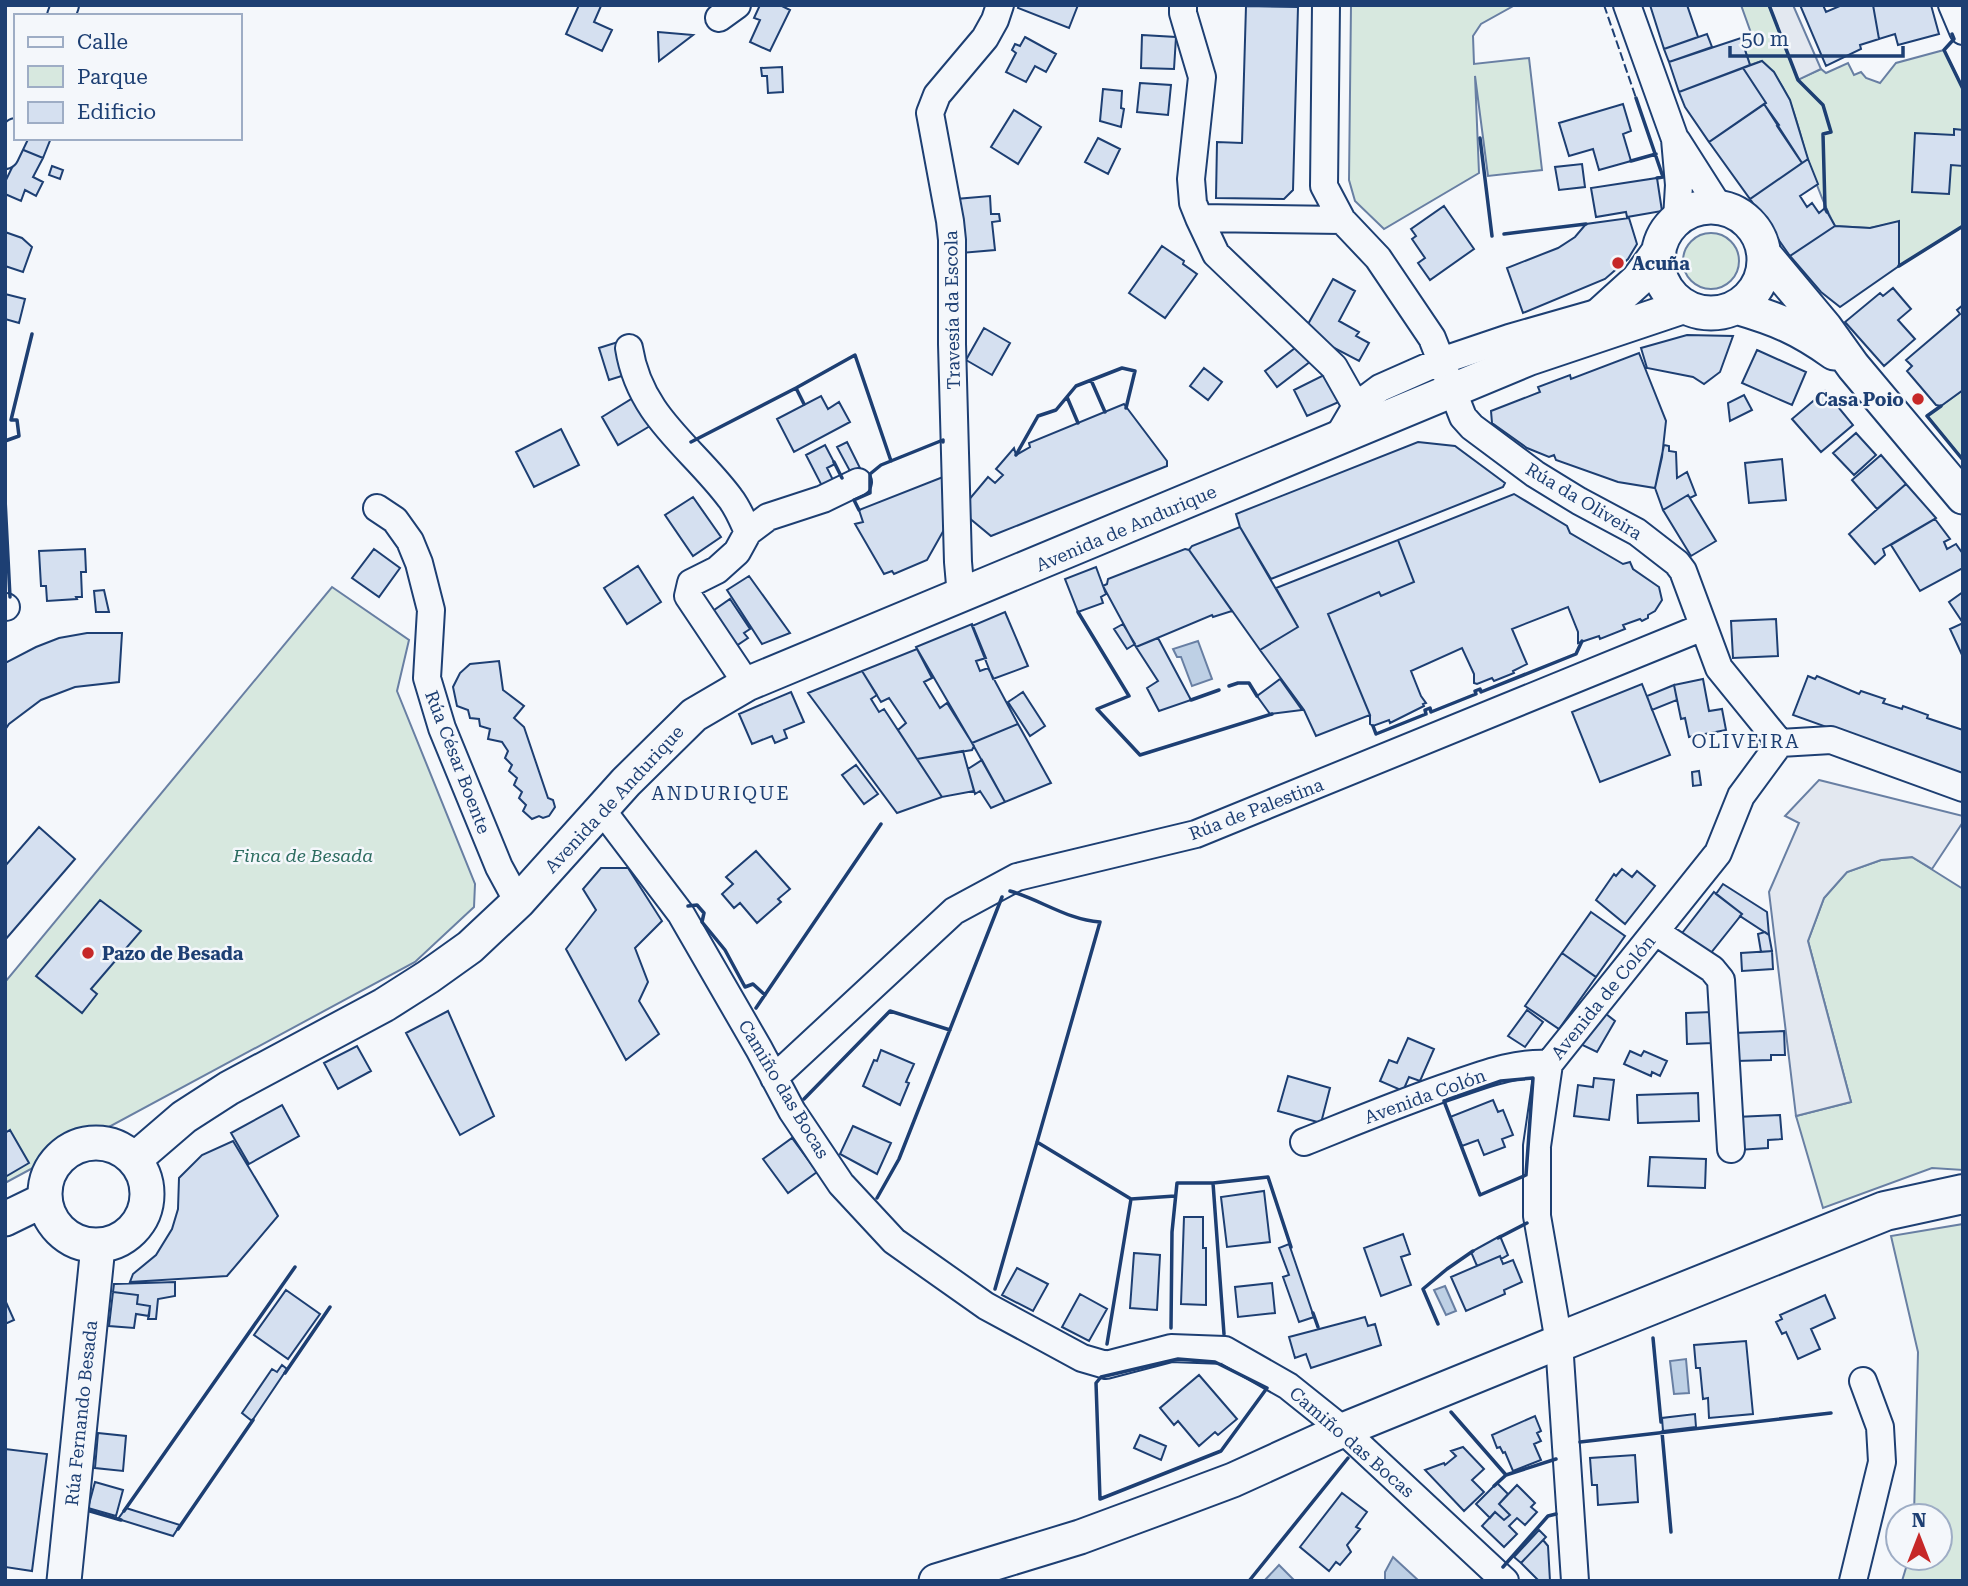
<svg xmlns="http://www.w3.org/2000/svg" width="1968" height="1586" font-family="'Roboto Serif',serif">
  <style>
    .green { fill: #d7e8df; stroke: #687fa3; stroke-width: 2 }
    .parking { fill: #e3e8f0; stroke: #687fa3; stroke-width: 2 }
    .water { fill: #bed0e5; stroke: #687fa3; stroke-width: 2 }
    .building { fill: #d5e0f0; stroke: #1d3f73; stroke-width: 2 }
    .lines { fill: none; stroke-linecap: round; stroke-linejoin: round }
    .minor-casing { stroke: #1d3f73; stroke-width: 30 }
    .major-casing { stroke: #1d3f73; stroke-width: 37 }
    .highway-casing { stroke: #1d3f73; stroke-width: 42 }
    .minor { stroke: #f4f7fb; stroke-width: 26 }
    .major { stroke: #f4f7fb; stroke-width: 33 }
    .highway { stroke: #f4f7fb; stroke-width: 38 }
    .fence { stroke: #1d3f73; stroke-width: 2; stroke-dasharray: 9 3.5; stroke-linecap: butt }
    .wall { stroke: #1d3f73; stroke-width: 3.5 }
    .poi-dot { fill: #c62828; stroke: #f4f7fb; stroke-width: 2.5 }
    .labels { text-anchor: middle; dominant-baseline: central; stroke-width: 5; stroke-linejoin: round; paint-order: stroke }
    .poi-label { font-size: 18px; font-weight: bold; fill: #1d3f73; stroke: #f4f7fb; text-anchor: start }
    .street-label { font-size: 18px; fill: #1d3f73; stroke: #f4f7fb }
    .park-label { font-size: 18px; font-style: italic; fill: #2c6c60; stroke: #f4f7fb }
    .neighbourhood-label { font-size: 19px; letter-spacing: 2px; fill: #1d3f73; stroke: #f4f7fb }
  </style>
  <rect width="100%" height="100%" fill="#f4f7fb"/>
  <path class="green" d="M1351,5H1515L1481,24L1473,36L1474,64L1529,58L1542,170L1488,176L1475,76L1479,173L1384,229L1355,201L1349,180Z
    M1741,5H1769L1799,79L1821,69L1826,73L1848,63L1854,75L1861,72L1866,78L1880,83L1896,63L1944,50L1963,89V226L1899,266V222L1870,228L1835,226C1823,204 1814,178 1806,154C1796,120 1790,86 1762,61L1750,65L1741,38L1751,33Z
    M1683 261a28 28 0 1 1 56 0a28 28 0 1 1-56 0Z
    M1963,390V460L1927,416Z
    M332,587L409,640L397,691L475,884L474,907L415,962L5,1183V982Z
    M1912,857L1963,889V1170L1932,1168L1823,1208L1796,1116L1851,1102L1808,941L1824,898L1847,872L1881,860Z
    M1963,1224V1581H1902L1909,1558H1940V1516H1914L1918,1352L1891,1236Z"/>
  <path class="parking" d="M1769,5H1793L1821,69L1798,80Z
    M1819,780L1963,816V822L1932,869L1912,857L1881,860L1847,872L1824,898L1808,941L1851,1102L1796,1116L1769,892L1799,823L1785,816Z"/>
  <path class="water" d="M1198,641L1212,679L1192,686L1181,657H1177L1173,649Z
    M1445,1286L1456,1311L1446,1315L1434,1290Z
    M1686,1359L1689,1393L1674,1394L1670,1361Z
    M1393,1557L1419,1581H1385V1572Z
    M1279,1565L1294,1580L1264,1581Z"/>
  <path class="building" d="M579,5L601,6L594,22L612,30L602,51L566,34Z
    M760,5H780L790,10L770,51L750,42L760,20L754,18Z
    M1019,5H1078L1069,28L1018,8Z
    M1650,5H1687L1698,37L1664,49Z
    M1800,5H1823L1826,12L1842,5H1873L1879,39L1860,45L1861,49L1826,66Z
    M1873,5H1931L1939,34L1898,45L1895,34L1879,39Z
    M1246,6L1298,7L1293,190L1284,199L1216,198L1217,142L1242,143Z
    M658,32L693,35L659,61Z
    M1707,34L1712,47L1669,62L1664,49Z
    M1142,35L1176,37L1174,69L1141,68Z
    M1025,37L1056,54L1046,72L1035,66L1026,82L1006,72L1016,53L1012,50L1015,44L1020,46Z
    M1741,38L1750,65L1679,92L1669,62Z
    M1762,61L1774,72L1790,100L1808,159L1802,163L1777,126L1779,125L1764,104L1766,103L1743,68Z
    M782,67L783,92L768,93L767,76H762L761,68Z
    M1743,68L1766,103L1709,142L1685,107L1679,92Z
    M1140,83L1171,85L1168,115L1137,112Z
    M1103,89L1122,91L1121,108L1124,109L1121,127L1100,121Z
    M1623,104L1631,131L1623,134L1631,161L1599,170L1593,149L1569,156L1559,123Z
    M1764,104L1802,163L1750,199L1709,142Z
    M1014,110L1041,127L1018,164L991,147Z
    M1954,129L1963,130V166L1951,165L1949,194L1912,192L1915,133L1954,135Z
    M26,138H51L43,158L21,149Z
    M1098,138L1120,149L1108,174L1085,162Z
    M21,149L43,158L33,177L43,182L36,196L25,190L21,201L5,194V182Z
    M1808,159L1818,184L1800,196L1807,207L1812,203L1819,213L1825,208L1835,226L1790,256L1750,199Z
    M1582,164L1585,187L1559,190L1555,167Z
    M52,166L63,170L60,179L49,175Z
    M1657,178L1662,211L1627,217L1626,212L1596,217L1591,188Z
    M990,196L991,214H999L1000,221L992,222L995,250L961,253L956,199Z
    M1444,206L1474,249L1430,280L1418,263L1425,258L1412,239L1416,236L1411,229Z
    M1629,218L1637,244L1628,259L1605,279L1523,313L1507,268L1558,248L1575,237L1586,224Z
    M1899,221V266L1840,307L1821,292L1790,256L1835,226L1870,228Z
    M5,232L22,238L32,247L23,272L5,266Z
    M1162,246L1184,261L1183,264L1197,274L1165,318L1129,293Z
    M1333,279L1355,291L1339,321L1359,332L1356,336L1369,343L1359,361L1319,340L1307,326Z
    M1893,288L1911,309L1898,320L1915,339L1884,366L1845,322L1880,293L1883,296Z
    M5,294L25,299L19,323L5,319Z
    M1963,305V390L1941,406L1936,405L1907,371L1912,366L1906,360L1960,314L1957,310Z
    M984,328L1010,343L992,375L966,360Z
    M1687,335L1733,336L1720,372L1704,384L1693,377L1647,368L1641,348Z
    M618,342L628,374L609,380L599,348Z
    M1299,345L1311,361L1277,387L1265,371Z
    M1757,350L1806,372L1792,405L1742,383Z
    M1639,353L1666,421L1662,457L1655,488L1618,482L1556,460L1554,455L1549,457L1527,448L1492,423L1491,411L1540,392L1538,387L1570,375L1571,379Z
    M1204,368L1222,382L1208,400L1190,386Z
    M1326,374L1341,401L1307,416L1294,390Z
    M1825,391L1853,425L1821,452L1792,419Z
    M1744,395L1752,410L1730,421L1728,403Z
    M821,396L828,409L839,402L850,422L794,452L777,419Z
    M633,398L650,426L618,445L602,417Z
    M1124,404L1167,461V466L991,536L968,517L967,502L988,477L995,483L1003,475L996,469L1014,448L1016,455L1030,447L1029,443Z
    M561,429L579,465L534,487L516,452Z
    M1856,433L1876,455L1854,475L1833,453Z
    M847,442L860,468L851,473L837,447Z
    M1418,442L1455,446L1505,483L1503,487L1271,579L1240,527L1236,514Z
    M825,445L835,464L827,468L834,482L823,488L806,455Z
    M1664,445L1669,446V451L1676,452L1677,478L1687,472L1696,495L1690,498L1688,495L1663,510L1655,488Z
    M1881,455L1906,484L1877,509L1852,480Z
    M1782,459L1786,500L1749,503L1745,463Z
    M943,477L945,528L927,560L894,574L892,571L884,574L855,524L863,522L859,510Z
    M1906,484L1936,518L1883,549L1885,555L1875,564L1849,534Z
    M1514,494L1567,526L1570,533L1623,564L1630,562L1633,569L1659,587L1662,600L1655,611L1648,615V618L1642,621L1640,619L1623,625L1625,629L1600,639L1599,636L1578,643V632L1568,607L1512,629L1527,664L1513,671L1514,673L1494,681L1492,678L1477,684L1474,683V674L1462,648L1411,671L1421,696L1426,703L1423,704L1424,706L1390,723L1389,720L1373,726L1370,724V715L1328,614L1379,592L1381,596L1414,582L1398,540Z
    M1688,495L1716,541L1691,556L1663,510Z
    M693,497L721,537L693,556L665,515Z
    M1935,519L1950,539L1944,542L1947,549L1956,544L1963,554V568L1920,591L1891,545Z
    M1240,527L1298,627L1260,650L1189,550L1192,546Z
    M1398,540L1414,582L1381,596L1379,592L1328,614L1370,715L1316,736L1304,710L1260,650L1298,627L1276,588Z
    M85,549L86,572H81L82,597H76L77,599L47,601L46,586H41L39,551Z
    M374,549L400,568L379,597L352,578Z
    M1185,549L1189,550L1232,611L1213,617L1212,615L1136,647L1103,586L1107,584L1108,579Z
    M638,566L661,602L627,624L604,588Z
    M1096,567L1106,594L1101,597L1103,603L1078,612L1065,579Z
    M749,576L790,633L762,644L727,590Z
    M104,590L109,612H96L94,591Z
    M1963,592V623L1949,602Z
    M730,599L750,629L744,633L748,638L730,650L707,615Z
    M1005,612L1028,666L993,679L972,626Z
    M1776,619L1778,656L1733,658L1731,621Z
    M1963,623V657L1950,629Z
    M972,624L986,658L976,661L980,671L988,668L1018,724L972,743L916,647Z
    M1123,624L1135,644L1127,649L1114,629Z
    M87,633H122L119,682L75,687L41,700L9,724L5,730V663L36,647L59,638Z
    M1158,638L1191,700L1159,711L1147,688L1158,681L1136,647Z
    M917,649L932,678L924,682L940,708L947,703L974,746L972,750L917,759L898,730L906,723L889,698L881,702L862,671Z
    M499,661L503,690L524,706L514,718L524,727L548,798L553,800L555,807L549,816L543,818L539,816L532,819L523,811L526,805L519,798L522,792L514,785L517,778L509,771L512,765L505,758L508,751L502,742L488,739L490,729L480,726L479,719L470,718L468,710L457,706L453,687L460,673L470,664Z
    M862,671L877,695L871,699L879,712L884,709L942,797L897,813L808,693Z
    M1808,676L1815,679L1817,676L1859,694L1861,691L1885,699L1883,703L1902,709L1903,706L1928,715L1927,718L1963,730V776L1793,715Z
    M1280,679L1302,710L1270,714L1257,696Z
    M1703,679L1709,711L1722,709L1726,730L1689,737L1685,718L1681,719L1674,685Z
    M1642,684L1670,755L1600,782L1572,712Z
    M1674,685L1677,700L1652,710L1647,696Z
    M791,692L804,722L784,730L787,738L775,743L772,736L752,744L739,714Z
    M1023,692L1045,726L1030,736L1008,702Z
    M1018,724L1051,783L1005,802L972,743Z
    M963,751L974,791L942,797L917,759Z
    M982,760L1005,802L991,808L980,791L975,794L968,769Z
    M856,765L878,794L864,804L842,775Z
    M1699,771L1701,785L1693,786L1692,772Z
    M39,827L75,859L5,940V866Z
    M756,851L790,889L778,899L781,902L757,923L740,903L734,908L722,894L733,884L726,877Z
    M601,868H628L662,921L635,948L648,982L639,1001L659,1034L626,1060L566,949L596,910L583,889Z
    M1622,869L1632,877L1637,871L1655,886L1625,924L1596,900L1614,874L1616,876Z
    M1723,884L1767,912L1769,935L1740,916L1742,914L1716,894Z
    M1714,892L1742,914L1706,959L1679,937Z
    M100,900L141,931L91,989L97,994L82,1013L36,976Z
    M1591,912L1625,936L1596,977L1562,953Z
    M1765,932L1769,935L1772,951L1761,952L1758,934Z
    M1772,951L1773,969L1742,971L1741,953Z
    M1562,953L1596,977L1559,1029L1525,1006Z
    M1527,1010L1543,1022L1525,1047L1508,1036Z
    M1601,1010L1615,1021L1597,1052L1574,1041Z
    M448,1011L494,1116L460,1135L406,1033Z
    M1712,1012L1713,1043L1687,1044L1686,1013Z
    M1784,1031L1785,1055H1771V1060L1736,1061L1734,1033Z
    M1408,1038L1434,1049L1420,1081L1409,1077L1403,1091L1380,1081L1389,1060L1397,1063Z
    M357,1046L371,1071L338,1089L324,1063Z
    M881,1050L914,1064L906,1082L909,1083L900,1105L863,1086L874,1060L877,1061Z
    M1630,1051L1641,1056L1644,1051L1667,1061L1660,1076L1652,1072L1651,1076L1624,1064Z
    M1288,1076L1330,1088L1321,1123L1278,1111Z
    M1594,1078L1614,1080L1609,1120L1574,1116L1578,1085L1593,1087Z
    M1698,1093L1699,1121L1638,1123L1637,1095Z
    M1493,1100L1498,1112L1503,1110L1513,1135L1502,1139L1505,1147L1484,1155L1478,1140L1462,1146L1450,1117Z
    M282,1105L299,1136L249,1164L231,1133Z
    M1780,1115L1782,1139L1768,1140V1148L1738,1150L1736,1117Z
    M853,1126L891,1143L877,1174L840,1154Z
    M10,1130L29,1163L5,1177V1133Z
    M792,1138L817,1172L788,1193L763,1159Z
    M233,1141L278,1216L227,1276L130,1282L133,1274L156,1255L172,1229L178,1209L179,1178L202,1155Z
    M1650,1157L1706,1159L1705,1188L1648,1186Z
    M1264,1191L1270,1242L1227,1247L1221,1197Z
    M1184,1217H1203V1248H1206V1305L1181,1304Z
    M1403,1234L1410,1254L1401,1257L1411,1285L1381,1296L1364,1248Z
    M1500,1236L1508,1255L1501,1259L1500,1256L1477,1266L1471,1252Z
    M1289,1244L1314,1317L1299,1322L1283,1277L1289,1275L1279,1248Z
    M1134,1253L1160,1255L1157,1310L1130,1308Z
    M1500,1256L1503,1264L1513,1260L1522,1282L1504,1290L1505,1294L1466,1311L1451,1277Z
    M1017,1268L1048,1284L1033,1311L1002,1295Z
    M175,1282V1296L158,1299L156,1319H148L150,1306L137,1304L138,1295L113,1292L114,1284Z
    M1272,1283L1275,1313L1238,1317L1235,1287Z
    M286,1290L320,1314L288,1359L254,1335Z
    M113,1292L138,1295L137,1304L150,1306L149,1316L136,1314L134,1328L109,1326Z
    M1080,1294L1107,1309L1089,1341L1062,1327Z
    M1825,1295L1835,1318L1811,1329L1820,1349L1798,1359L1786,1332L1782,1334L1776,1322L1782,1319L1780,1315Z
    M5,1300L14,1320L5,1324Z
    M1365,1317L1368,1326L1375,1324L1381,1345L1311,1368L1306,1354L1295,1358L1289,1337Z
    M1746,1341L1753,1414L1709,1418L1708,1398L1703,1399L1700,1368H1696L1694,1345Z
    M282,1365L287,1369L252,1421L242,1413L272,1369L277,1372Z
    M1199,1375L1237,1419L1218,1435L1215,1432L1199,1446L1178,1421L1174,1425L1160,1408Z
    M1695,1414L1696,1427L1663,1431L1662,1418Z
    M1535,1416L1541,1431L1537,1433L1541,1441L1534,1444L1541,1460L1513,1471L1505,1452L1503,1453L1500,1447L1497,1448L1492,1435Z
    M98,1433L126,1436L123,1471L95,1468Z
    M1140,1435L1166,1446L1161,1460L1134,1448Z
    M1463,1447L1484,1469L1472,1480L1484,1492L1464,1511L1425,1470L1444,1463L1445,1465L1456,1456L1451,1451Z
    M5,1449L47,1454L32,1571L5,1567Z
    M1635,1455L1638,1502L1598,1505L1597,1485H1592L1590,1458Z
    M95,1482L123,1490L116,1516L88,1508Z
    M1497,1483L1508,1494L1499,1504L1510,1515L1504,1520L1495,1512L1490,1518L1476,1504Z
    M1517,1485L1535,1503L1531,1507L1537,1512L1525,1525L1517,1518L1509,1526L1517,1534L1504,1547L1482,1526L1495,1512L1504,1520L1510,1515L1499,1504Z
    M1342,1493L1367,1512L1356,1527L1360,1529L1347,1545L1351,1552L1340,1565L1336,1562L1329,1571L1300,1547Z
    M126,1508L180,1525L173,1536L118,1519Z
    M1539,1530L1546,1537L1521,1563L1514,1557Z
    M1543,1540L1548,1546L1550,1581H1539L1521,1563Z"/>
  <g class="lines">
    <g class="minor-casing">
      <path id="minor" d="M1183,5V13L1202,77L1191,179L1193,203L1199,218L1342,220
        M1326,5L1324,186L1342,220L1378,258L1432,338L1463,417L1472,427L1535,474L1579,501L1637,532L1677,563L1683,571L1719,668L1780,743
        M1627,5L1675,139L1679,185L1677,219
        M1952,5L1963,31
        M61,16L65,5
        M719,18L737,5
        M1677,141L1719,207
        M5,155L16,132
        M1199,218L1216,254L1334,367L1356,406
        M629,348C640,417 691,446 730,498C738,508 743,521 748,532
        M1336,440L1356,406L1380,388L1441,361L1509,338L1600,312
        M377,508L395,520L410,541L419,563L431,610L427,678L442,728L499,867L518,902
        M961,596L958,562L952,344V240L950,221L930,113L937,95L985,38L995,20L1000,5
        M5,607H6
        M747,684L688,596L691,583L717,570L737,552L748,532L768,517L823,499L858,482
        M1780,743L1831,740L1963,788
        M602,810L681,914L759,1049L792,1111L841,1184L894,1241L986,1306L1082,1358L1106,1365L1171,1348L1225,1350L1288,1386L1343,1430L1505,1581
        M1656,932L1712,969L1721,980L1731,1149
        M774,1078L954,911L1017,877L1196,834L1703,627
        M1304,1142C1354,1122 1404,1101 1455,1084C1487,1073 1516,1062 1549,1064
        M1575,1581L1559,1342L1537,1216V1146L1549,1064L1718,853L1741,796L1780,743
        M1853,1581L1882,1462L1880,1427L1863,1381"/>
    </g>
    <g class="major-casing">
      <path id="major" d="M1658 260a53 53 0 1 1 106 0a53 53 0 1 1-106 0Z
        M1764,254L1825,327L1853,366L1963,497
        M1736,307C1777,319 1799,328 1834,353
        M1573,339L1638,280L1659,251
        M45 1194a51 51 0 1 1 102 0a51 51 0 1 1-102 0Z
        M134,1160L184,1117L229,1088L384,1005L428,977L470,947L518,902L626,782L694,715L747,684L1530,358L1685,306
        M5,1219L44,1200
        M64,1581L98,1246
        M936,1581L1080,1537L1153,1510L1233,1480L1343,1430L1559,1342"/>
    </g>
    <g class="highway-casing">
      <path id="highway" d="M1559,1342L1885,1211L1963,1194"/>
    </g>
    <use href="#minor" class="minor"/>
    <use href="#major" class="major"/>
    <use href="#highway" class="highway"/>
    <path class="fence" d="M1604,5L1636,98"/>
    <path class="wall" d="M1769,5L1798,80L1823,105L1831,132L1823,134L1825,208L1827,212
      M1952,34L1954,39L1944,50L1963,89
      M1636,98L1663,177L1657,178
      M1480,138L1492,236
      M1631,161L1656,154
      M1504,234L1586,224
      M1899,266L1963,226
      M1091,380L1105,412
      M796,388L804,404
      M1067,397L1078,423
      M1941,406L1927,416L1963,460
      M5,441L19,436L17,420H11L32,334
      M691,442L796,388L855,355L891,461
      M1016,455L1038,416L1056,410L1076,386L1122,368L1135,371L1126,408
      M834,462L842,478
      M5,499L10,597
      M859,510L854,500L870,493V474L881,465L943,440V442
      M1078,612L1129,696L1097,709L1140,755L1272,714
      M1229,686L1238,683H1249L1257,696
      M1191,700L1219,690
      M1373,726L1376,734L1426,714L1425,710L1430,708L1431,712L1476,694L1475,691L1480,689L1481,692L1576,654L1582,641
      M688,906L697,905L704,913L702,922L725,950L745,987L753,984L765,995
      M756,1008L881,824
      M1533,1078L1526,1175L1480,1195L1444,1101L1501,1081Z
      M804,1099L890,1011L950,1030
      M1037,1142L1131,1199L1175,1196
      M1213,1183L1268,1177L1291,1247
      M877,1198L899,1159L1002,897
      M1498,1238L1527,1223
      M995,1289L1100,922C1068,920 1041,900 1010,891
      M1313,1313L1318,1327
      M1438,1324L1423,1289L1447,1269L1473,1251
      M1171,1328L1172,1232L1177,1183H1213L1224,1334
      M1653,1338L1661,1422
      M1107,1344L1131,1199
      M1178,1359L1215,1362L1267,1388L1221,1451L1100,1499L1096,1383L1101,1377Z
      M285,1373L330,1307
      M1451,1412L1506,1475
      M1662,1432L1671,1532
      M1580,1442L1831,1413
      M1494,1486L1506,1475L1556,1459
      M90,1511L121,1520
      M124,1511L295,1267
      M178,1529L253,1420
      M1503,1567L1548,1516L1556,1514
      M1249,1581L1348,1458"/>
  </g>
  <g class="poi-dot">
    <circle cx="1618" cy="263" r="7"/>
    <circle cx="1918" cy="399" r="7"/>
    <circle cx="88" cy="953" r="7"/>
  </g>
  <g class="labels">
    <g class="poi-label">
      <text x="1632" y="263">Acuña</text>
      <text x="1904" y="399" text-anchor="end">Casa Poio</text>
      <text x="102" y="953">Pazo de Besada</text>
    </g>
    <g class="street-label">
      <text transform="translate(952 310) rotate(-91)">Travesía da Escola</text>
      <text transform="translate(1584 501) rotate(31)">Rúa da Oliveira</text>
      <text transform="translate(1126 528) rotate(-23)">Avenida de Andurique</text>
      <text transform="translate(458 762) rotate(69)">Rúa César Boente</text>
      <text transform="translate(614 799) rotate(-47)">Avenida de Andurique</text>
      <text transform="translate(1256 809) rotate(-21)">Rúa de Palestina</text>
      <text transform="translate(1603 997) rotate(-51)">Avenida de Colón</text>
      <text transform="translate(784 1089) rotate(59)">Camiño das Bocas</text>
      <text transform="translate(1425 1096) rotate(-20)">Avenida Colón</text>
      <text transform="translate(81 1413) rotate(-84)">Rúa Fernando Besada</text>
      <text transform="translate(1352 1442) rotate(41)">Camiño das Bocas</text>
    </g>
    <g class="park-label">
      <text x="303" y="855">Finca de Besada</text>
    </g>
    <g class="neighbourhood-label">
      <text x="1746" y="741">OLIVEIRA</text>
      <text x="721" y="793">ANDURIQUE</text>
    </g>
  </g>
  <rect width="1968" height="1586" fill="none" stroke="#1d3f73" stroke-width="14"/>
  <rect x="14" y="14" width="228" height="126" fill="#f4f7fb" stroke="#9eadc5" stroke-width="2"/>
  <rect x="28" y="37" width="35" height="10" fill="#f4f7fb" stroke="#9eadc5" stroke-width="2"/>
  <text x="77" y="49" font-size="21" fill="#1d3f73">Calle</text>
  <rect x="28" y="66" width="35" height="21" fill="#d7e8df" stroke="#9eadc5" stroke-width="2"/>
  <text x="77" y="84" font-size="21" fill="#1d3f73">Parque</text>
  <rect x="28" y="102" width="35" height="21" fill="#d5e0f0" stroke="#9eadc5" stroke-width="2"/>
  <text x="77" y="119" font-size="21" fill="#1d3f73">Edificio</text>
  <g transform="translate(1919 1537)"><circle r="33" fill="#f4f7fb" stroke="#9eadc5" stroke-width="2"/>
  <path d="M0-5L12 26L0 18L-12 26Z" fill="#c62828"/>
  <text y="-10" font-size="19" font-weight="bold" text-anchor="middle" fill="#1d3f73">N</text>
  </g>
  <path d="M1730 46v10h173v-10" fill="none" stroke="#1d3f73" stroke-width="3.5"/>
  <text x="1741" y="46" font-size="21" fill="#1d3f73" stroke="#f4f7fb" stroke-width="5" paint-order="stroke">50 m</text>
</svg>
